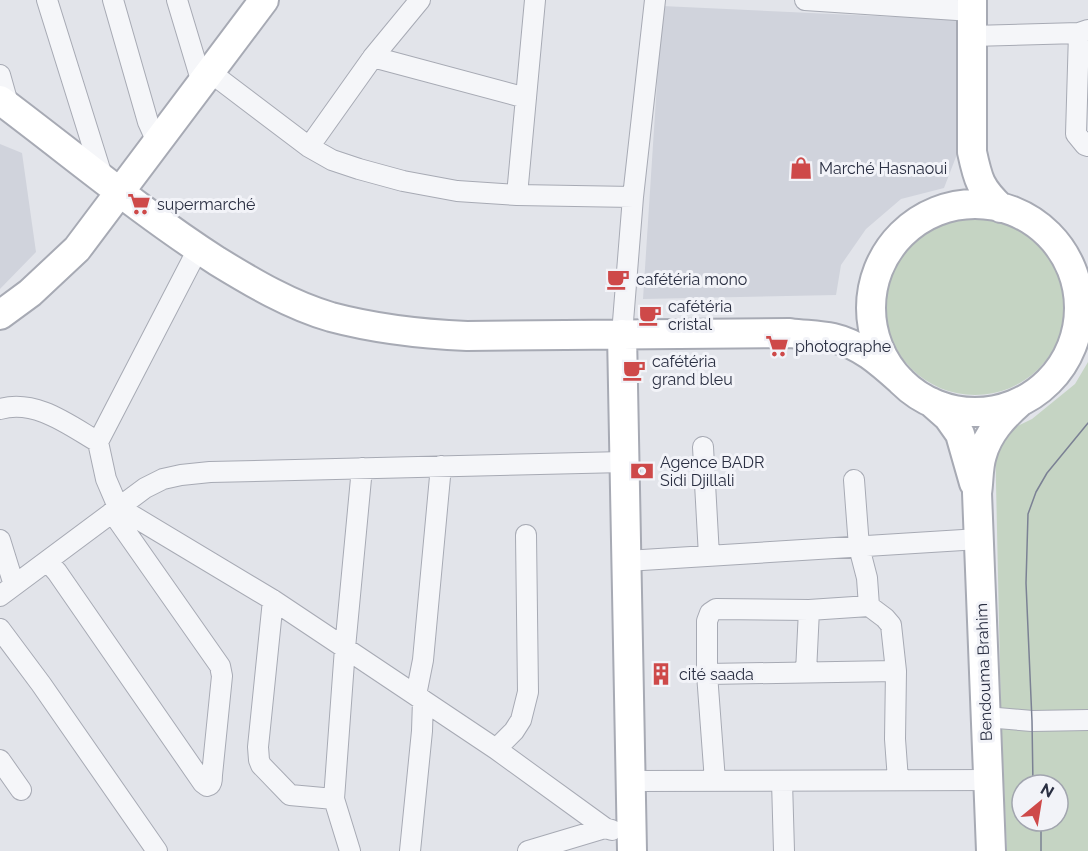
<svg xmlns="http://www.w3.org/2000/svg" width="1088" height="851" font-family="Raleway,sans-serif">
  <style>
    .built { fill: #d0d3dc }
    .green { fill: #c5d4c3; fill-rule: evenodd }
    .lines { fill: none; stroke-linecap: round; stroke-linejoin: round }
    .street-casing { stroke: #a7aab4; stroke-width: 22 }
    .secondary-casing { stroke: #a7aab4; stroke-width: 32 }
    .street { stroke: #f5f6f9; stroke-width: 20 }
    .secondary { stroke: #fff; stroke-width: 28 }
    .tram { stroke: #7b8194; stroke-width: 1.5 }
    .labels { text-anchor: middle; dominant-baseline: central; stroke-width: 6; stroke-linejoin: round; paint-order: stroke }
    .poi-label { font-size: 16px; fill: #2a2f42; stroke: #f2f3f8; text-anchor: start }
    .street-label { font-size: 16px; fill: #2a2f42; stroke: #f2f3f8 }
  </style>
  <rect width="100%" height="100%" fill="#e2e4ea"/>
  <path class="built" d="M662,6L963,20L959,149L944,188L901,199L866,229L841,265L836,295L643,299Z
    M0,144L22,153L36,252L0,289Z"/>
  <path class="green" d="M885 305a90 90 0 1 1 180 0a90 90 0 1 1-180 0Z
    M1088,362V851H1007L1001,716L995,437L1032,419L1075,384ZM1022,785H1058V821H1022Z"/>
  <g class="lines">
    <g class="street-casing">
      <path id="street" d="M47,0L103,179
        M113,0L148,122L157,142
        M177,0L202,83
        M805,0L972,11
        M1079,33L1076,134L1085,145L1088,146
        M972,36L1079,33L1088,30
        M373,57L526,98
        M210,72L309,147L332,160L359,169L403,181L457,191L517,195L633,197
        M0,75L9,107
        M309,147L373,57L420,0
        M517,195L535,0
        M198,249L98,442L106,479L118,507L273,600L345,648L496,749L605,828
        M622,334L633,197L655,0
        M0,409C36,399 69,425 98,442
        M703,447L709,556
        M854,480L859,547L867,578L869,606
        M0,540L14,585
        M47,561L57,572L203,783L207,786C212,785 212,780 212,775L222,676L220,666L112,512
        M626,561L979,539
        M0,596L145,488L163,479L181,475L210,472L624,462
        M273,600L258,747L259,760L261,765L290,795L334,799
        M0,629L41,684L157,851
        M806,672L809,610
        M707,674L896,671
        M416,695L423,660L441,466
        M986,717L1032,721L1088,720
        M496,749L514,731L521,720L528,692L526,535
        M0,760L21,790
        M630,781L989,780
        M715,781L707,674V621L710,613L716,609L809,610L869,606L885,618L891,625L896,671L895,739L898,780
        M782,781L784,851
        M350,851L334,799L345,648L362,468
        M410,851L422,731L423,700
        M528,851L605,828L612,830"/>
    </g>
    <g class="secondary-casing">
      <path id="secondary" d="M972,0V152C978,180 980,188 1001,208
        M0,100C72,154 141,212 217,261C253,283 290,305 331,317C376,329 420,334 467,336L790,333C804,335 819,335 833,338C860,344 881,363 901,381
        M871 308a104 104 0 1 1 208 0a104 104 0 1 1-208 0Z
        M0,315L30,293L77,249L264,0
        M622,334L632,851
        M931,402L948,417L960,434L974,483
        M991,851L977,493C979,481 978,467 982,455C988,433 1003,417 1020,402"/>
    </g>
    <use href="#street" class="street"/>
    <use href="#secondary" class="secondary"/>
    <path class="tram" d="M1033,785L1032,721L1026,583L1028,514L1036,492L1047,473L1088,423
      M1041,821V851"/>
  </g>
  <defs>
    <g id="shop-bare" transform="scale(1.8)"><path d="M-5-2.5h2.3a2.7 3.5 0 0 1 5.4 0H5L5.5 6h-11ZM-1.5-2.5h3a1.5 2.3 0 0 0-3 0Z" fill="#ce4949" stroke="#f2f3f8" stroke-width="2.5" paint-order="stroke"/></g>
    <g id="supermarket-bare" transform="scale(1.8)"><path d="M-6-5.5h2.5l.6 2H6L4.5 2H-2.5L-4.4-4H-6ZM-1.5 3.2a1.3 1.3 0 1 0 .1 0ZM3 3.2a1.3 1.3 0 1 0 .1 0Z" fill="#ce4949" stroke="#f2f3f8" stroke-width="2.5" paint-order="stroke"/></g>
    <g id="cafe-bare" transform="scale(1.8)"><path d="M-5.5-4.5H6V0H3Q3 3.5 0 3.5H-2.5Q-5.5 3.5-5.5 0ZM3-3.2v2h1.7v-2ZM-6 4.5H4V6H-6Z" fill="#ce4949" stroke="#f2f3f8" stroke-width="2.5" paint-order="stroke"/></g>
    <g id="bank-bare" transform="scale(1.8)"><path d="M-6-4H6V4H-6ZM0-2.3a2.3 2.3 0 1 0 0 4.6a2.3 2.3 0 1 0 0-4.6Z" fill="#ce4949" stroke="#f2f3f8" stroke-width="2.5" paint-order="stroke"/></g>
    <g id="building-bare" transform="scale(1.8)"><path d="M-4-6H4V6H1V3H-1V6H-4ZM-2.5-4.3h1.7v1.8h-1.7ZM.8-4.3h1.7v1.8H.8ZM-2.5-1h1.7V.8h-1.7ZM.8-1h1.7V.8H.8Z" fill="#ce4949" stroke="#f2f3f8" stroke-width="2.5" paint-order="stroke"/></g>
  </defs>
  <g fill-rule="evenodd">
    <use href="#shop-bare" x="801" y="168"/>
    <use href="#supermarket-bare" x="139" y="204"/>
    <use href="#cafe-bare" x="618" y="279"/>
    <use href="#cafe-bare" x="650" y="315"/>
    <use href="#supermarket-bare" x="777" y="346"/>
    <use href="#cafe-bare" x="634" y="370"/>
    <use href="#bank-bare" x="642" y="471"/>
    <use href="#building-bare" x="661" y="674"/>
  </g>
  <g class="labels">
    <g class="poi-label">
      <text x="819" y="168">Marché Hasnaoui</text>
      <text x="157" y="204">supermarché</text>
      <text x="636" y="279">cafétéria mono</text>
      <text x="668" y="306">cafétéria<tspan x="668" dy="18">cristal</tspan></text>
      <text x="795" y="346">photographe</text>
      <text x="652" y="361">cafétéria<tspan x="652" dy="18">grand bleu</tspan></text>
      <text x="660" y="462">Agence BADR<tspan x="660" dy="18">Sidi Djillali</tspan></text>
      <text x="679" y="674">cité saada</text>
    </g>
    <g class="street-label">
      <text transform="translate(984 672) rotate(-92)">Bendouma Brahim</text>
    </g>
  </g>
  <g transform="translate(1040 803) rotate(30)"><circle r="28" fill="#f2f3f8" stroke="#a2a5af" stroke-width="1.5"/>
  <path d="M0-4.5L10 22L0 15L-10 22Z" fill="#ce4949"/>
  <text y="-9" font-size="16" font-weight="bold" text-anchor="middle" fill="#2a2f42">N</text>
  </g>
</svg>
